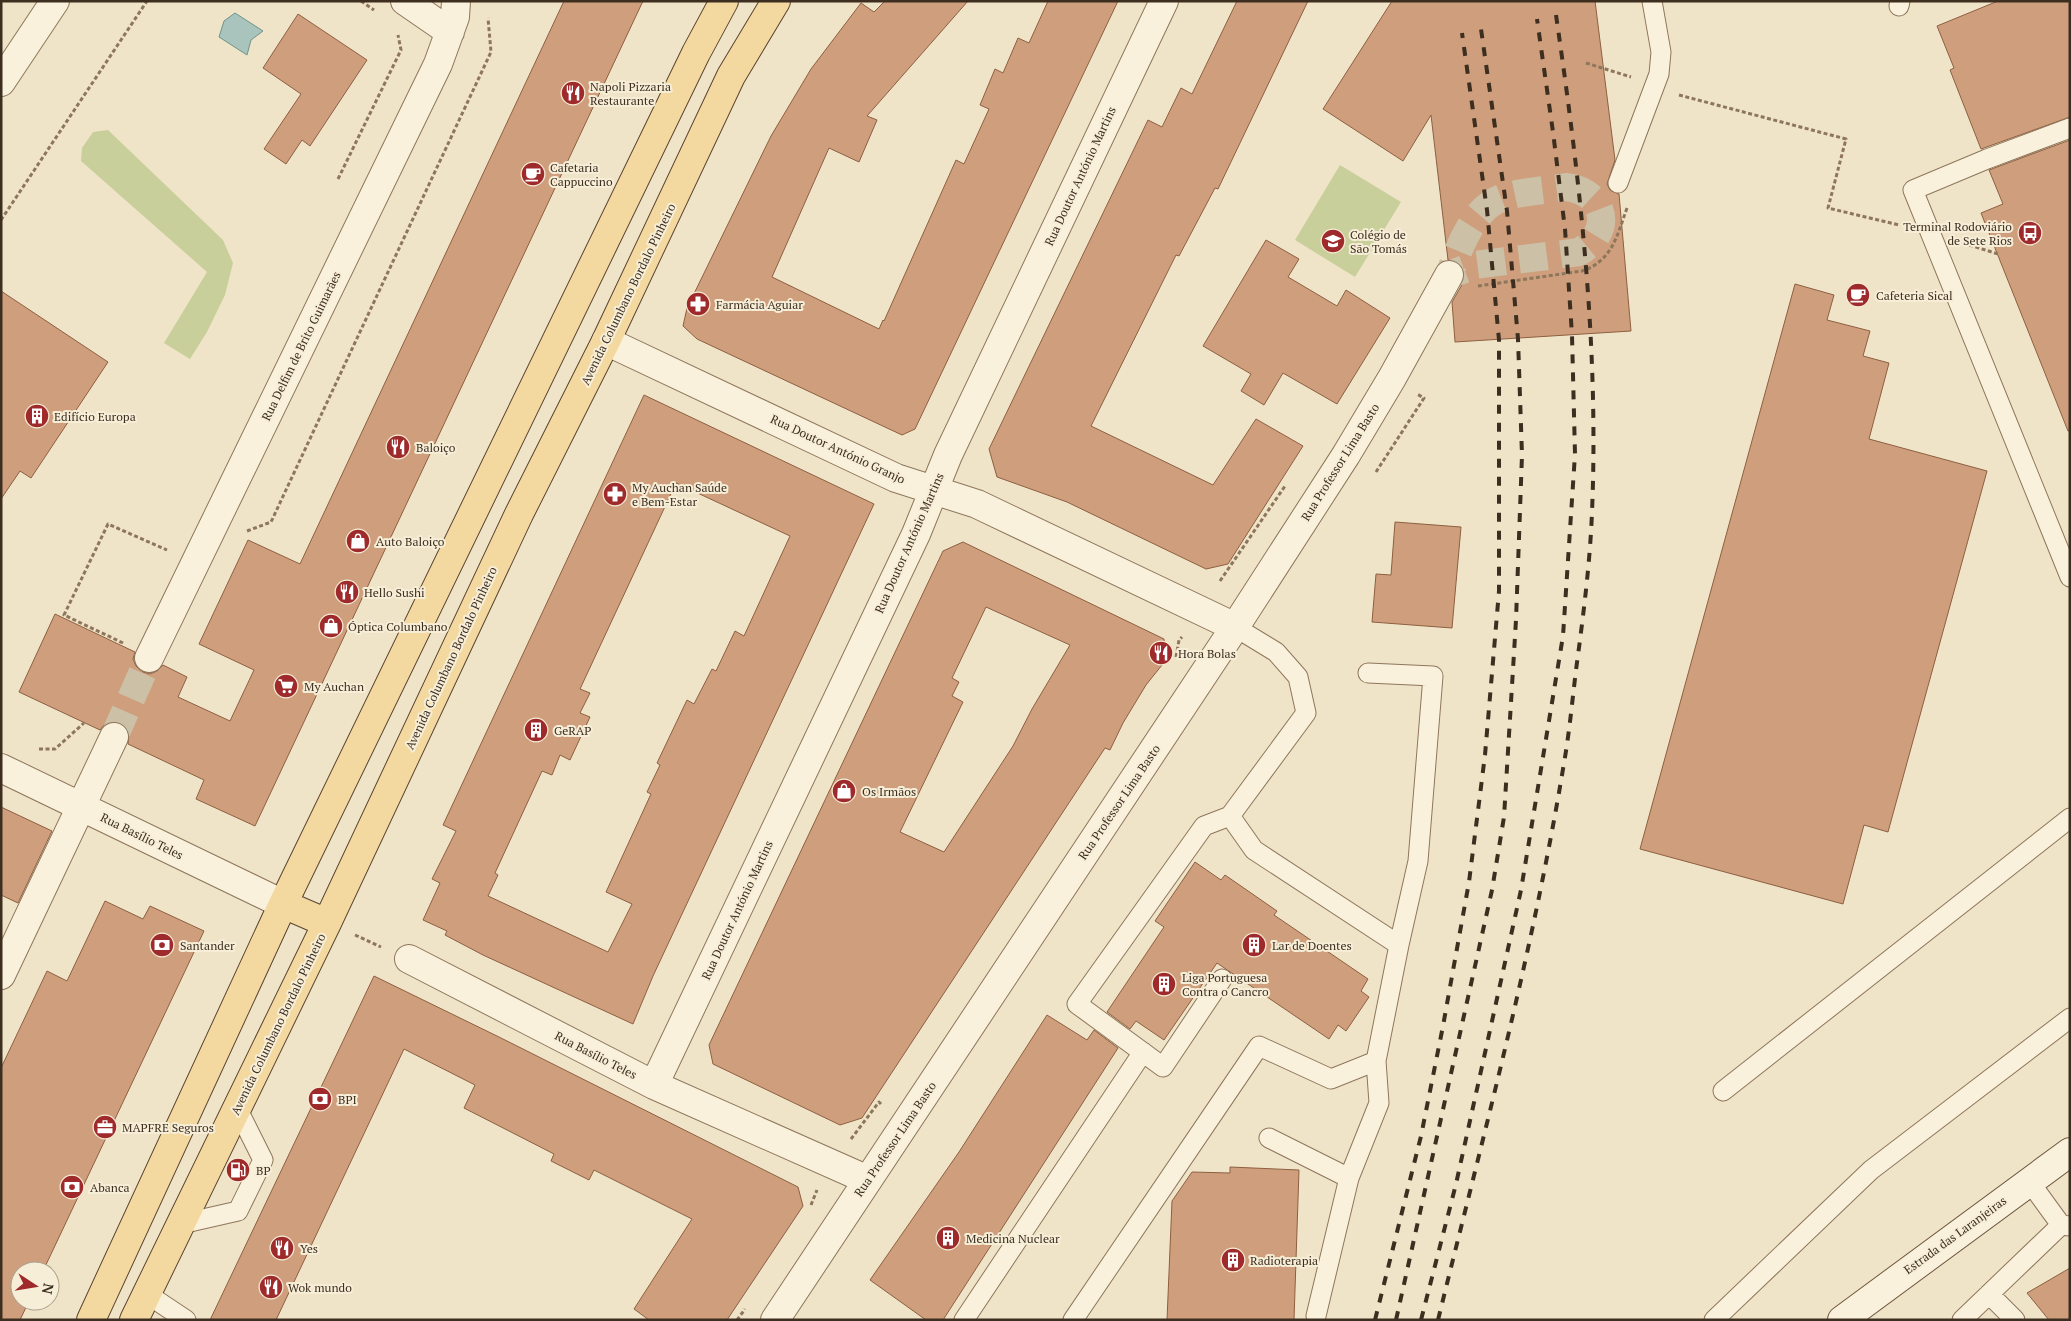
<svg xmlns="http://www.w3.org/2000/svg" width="2071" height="1321" font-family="'PT Serif',serif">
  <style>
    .green { fill: #c9cf9b }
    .water { fill: #a9c4bc; stroke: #6f938a }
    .building { fill: #cf9f7d; stroke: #8d5f41; fill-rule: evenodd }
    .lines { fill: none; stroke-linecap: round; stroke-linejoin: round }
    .minor-tunnel { stroke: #ccc0a6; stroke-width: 28; stroke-dasharray: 28 14; stroke-linecap: butt }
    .service-casing { stroke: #8d765c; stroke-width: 21 }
    .minor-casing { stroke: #8d765c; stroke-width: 30 }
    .tertiary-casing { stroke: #8d765c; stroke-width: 30 }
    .secondary-casing { stroke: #6f573f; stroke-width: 30 }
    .primary-casing { stroke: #5b4430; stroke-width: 30 }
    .path { stroke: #8d765c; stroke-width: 3; stroke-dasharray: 4 2.5; stroke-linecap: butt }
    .service { stroke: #faf1dc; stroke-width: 19 }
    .minor { stroke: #faf1dc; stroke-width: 28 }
    .tertiary { stroke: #faf1dc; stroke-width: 28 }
    .secondary { stroke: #faf1dc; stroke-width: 28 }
    .primary { stroke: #f3d9a0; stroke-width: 28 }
    .rail { stroke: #3d2e20; stroke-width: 4; stroke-dasharray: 9 9; stroke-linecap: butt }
    .labels { text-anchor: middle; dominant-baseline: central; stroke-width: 4; stroke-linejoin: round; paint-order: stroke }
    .poi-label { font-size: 12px; fill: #3d2e20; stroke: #f7eed8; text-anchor: start }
    .street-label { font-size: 12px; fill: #3d2e20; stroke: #f7eed8 }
  </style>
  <rect width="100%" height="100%" fill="#f0e4c8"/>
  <path class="green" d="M108,130L223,240L233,263L225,295L207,332L190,359L164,343L207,272L81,161L82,148L93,132Z
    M1340,165L1401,202L1355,277L1295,240Z"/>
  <path class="water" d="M235,13L263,31L251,40L247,55L219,37L224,21Z"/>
  <path class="building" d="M564,1H643L255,826L196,799L204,780L128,744L129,735L127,728L121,723L112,722L105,724L100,730L19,692L55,614L135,652L133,659L136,666L143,672L150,674L157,671L163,665L187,677L178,697L230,721L254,670L199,644L248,540L300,564Z
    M885,1H968L867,116L877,120L859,162L829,148L772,277L879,329L883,320L884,321L956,160L964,164L989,109L980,105L995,69L1003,73L1018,38L1029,43L1048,1H1118L915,429L902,435L697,339L683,326L687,308L771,136L811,69L861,3L874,12Z
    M1237,1H1308L1218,189L1215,188L1179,256L1176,255L1091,426L1213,485L1256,419L1303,446L1228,564L1206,569L1067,502L997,477L989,449L1148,120L1162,127L1181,88L1192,94Z
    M1392,1H1595L1615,160L1607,184L1610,190L1619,194L1631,331L1455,342L1452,302L1463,283L1465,274L1463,267L1457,262L1448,260L1431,115L1403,161L1323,109Z
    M1998,1H2070V117L1981,149L1950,70L1954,68L1937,26Z
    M298,14L367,60L310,146L302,140L286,164L264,149L301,94L263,68Z
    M2070,140V431H2068L1981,213L2003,204L1989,170Z
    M1266,240L1299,259L1288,277L1337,306L1346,290L1390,318L1337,404L1283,373L1264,405L1241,391L1251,374L1203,346Z
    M1795,284L1834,295L1827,320L1870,331L1863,356L1889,363L1869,439L1987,471L1888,832L1864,825L1843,904L1640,849Z
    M1,291L108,362L31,478L20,471L1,499Z
    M644,395L874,504L653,976L633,1024L483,955L445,935L447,931L423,920L440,883L432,879L456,831L443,825ZM676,483L790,536L744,636L735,631L716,671L712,669L694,704L687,700L657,763L660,765L647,792L651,794L606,892L632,904L608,952L488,896L498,875L495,873L542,771L552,775L560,755L570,760L590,717L580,713L590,693L580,689Z
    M1395,522L1461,527L1452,628L1372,622L1376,574L1391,575Z
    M963,542L1164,639L1166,660L1146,685L1123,723L1110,750L1105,748L862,1118L840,1125L713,1064L709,1045L943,551ZM986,607L1070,645L1032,709L1013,746L944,852L900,832L963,702L952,696L959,682L952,678Z
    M1,807L52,831L18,903L1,895Z
    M1195,862L1221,880L1225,875L1277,911L1274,915L1368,979L1361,991L1369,997L1346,1031L1338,1025L1329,1039L1217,963L1164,1040L1136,1021L1130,1029L1107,1012L1164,927L1155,921Z
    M105,901L143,919L150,906L204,931L43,1271H20V1301H29L20,1320H1V1068L47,971L67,981Z
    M374,976L499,1037L798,1187L803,1206L727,1320H649L634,1309L692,1219L594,1170L589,1180L551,1161L554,1154L464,1108L475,1085L404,1049L276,1320H210Z
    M1047,1015L1087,1040L1094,1030L1118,1048L943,1320H926L870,1280L959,1152Z
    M1230,1167L1299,1170L1294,1320H1167L1172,1201L1192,1172L1230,1173Z
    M2070,1268V1320H2049L2027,1293Z"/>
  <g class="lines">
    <path class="minor-tunnel" d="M1566,187C1607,192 1613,233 1579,252L1475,265L1449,275C1460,246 1474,204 1508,196C1527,191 1547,190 1566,187Z
      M114,737L149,658"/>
    <g class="service-casing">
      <path id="service" d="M1899,6L1900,1
        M2070,128L1987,159L1913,190L2070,577
        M1618,183L1659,74L1661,52L1652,1
        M1230,816L1254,850L1399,945
        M1222,979L1163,1067L1077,1004L1204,826L1230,816L1306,713L1298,677L1276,652L1235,627
        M1723,1091L2070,818
        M1269,1138L1349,1178
        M2029,1181L2061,1225
        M181,1224L238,1211L263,1160L237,1108
        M147,1294L186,1320
        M1989,1294L2015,1320
        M1316,1316L1349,1178L1379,1103L1376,1061
        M964,1320L1143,1052
        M1073,1320L1259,1046L1331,1079L1376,1061L1399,945L1418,861L1433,676L1368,673
        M1714,1320L1871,1170L2070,1018
        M1962,1320L2061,1225L2070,1226"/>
    </g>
    <g class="minor-casing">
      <path id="minor" d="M405,1L450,32
        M606,341L896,478L977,504L1235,627
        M149,658L438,64L455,17L456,1
        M1,768L283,904
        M409,959L654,1085L868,1180
        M1,975L114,737
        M654,1085L916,534L948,455L1164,1
        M775,1320L1235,627L1346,455L1392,378L1449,275"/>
    </g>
    <g class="tertiary-casing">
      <path id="tertiary" d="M1,82L55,1"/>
    </g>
    <g class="secondary-casing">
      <path id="secondary" d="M1842,1320L2070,1152"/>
    </g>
    <g class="primary-casing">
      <path id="primary" d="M283,904L327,923
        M91,1320L283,904L696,53L724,1
        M134,1320L327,923L519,514L606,341L731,76L776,1"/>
    </g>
    <path class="path" d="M361,1L374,10
      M1586,63L1631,77
      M1679,95L1846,139L1828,208L1899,225
      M338,179L401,50L398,35
      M1,220L147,1
      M1963,243L1998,254
      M1478,286L1582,271C1612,261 1617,236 1627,208
      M1376,472L1424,398L1417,394
      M247,531L271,522L491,52L488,18
      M1220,581L1285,486
      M123,643L64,615L108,524L167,550
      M1176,657L1179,640L1182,637
      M39,749H55L84,723
      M355,935L381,947
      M851,1139L879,1102L881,1104
      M811,1205L817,1190
      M737,1320L745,1309"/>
    <use href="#service" class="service"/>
    <use href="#minor" class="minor"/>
    <use href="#tertiary" class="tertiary"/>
    <use href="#secondary" class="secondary"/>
    <use href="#primary" class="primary"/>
    <path class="rail" d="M1375,1320L1421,1136L1443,1026L1469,882L1485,755L1499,591V340L1487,210L1462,33
      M1396,1320L1492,890L1504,817L1516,620L1522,455L1518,339L1507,211L1481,29
      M1421,1320L1456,1184L1521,890L1563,636L1575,454L1572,335L1565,229L1553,132L1537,19
      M1438,1320C1483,1137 1532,955 1563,769C1569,736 1572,703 1576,670C1583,618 1590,564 1592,512C1599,345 1580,180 1556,15"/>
  </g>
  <defs>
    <g id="restaurant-disc" transform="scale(1.25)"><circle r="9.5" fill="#9e2a2b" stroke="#f7eed8"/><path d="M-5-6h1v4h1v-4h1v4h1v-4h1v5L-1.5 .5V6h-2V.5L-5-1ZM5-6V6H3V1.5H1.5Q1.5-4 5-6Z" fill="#fff"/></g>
    <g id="cafe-disc" transform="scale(1.25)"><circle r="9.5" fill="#9e2a2b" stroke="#f7eed8"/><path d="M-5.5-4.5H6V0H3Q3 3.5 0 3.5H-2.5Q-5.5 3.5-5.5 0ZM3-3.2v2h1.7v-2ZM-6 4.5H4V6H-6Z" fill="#fff"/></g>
    <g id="bus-disc" transform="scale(1.25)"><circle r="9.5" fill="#9e2a2b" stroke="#f7eed8"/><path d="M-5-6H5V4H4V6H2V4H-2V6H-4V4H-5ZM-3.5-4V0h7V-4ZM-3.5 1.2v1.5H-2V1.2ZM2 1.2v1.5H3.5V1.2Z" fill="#fff"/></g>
    <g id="school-disc" transform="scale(1.25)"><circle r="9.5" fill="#9e2a2b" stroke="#f7eed8"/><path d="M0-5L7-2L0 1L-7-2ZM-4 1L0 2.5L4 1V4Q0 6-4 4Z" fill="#fff"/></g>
    <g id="pharmacy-disc" transform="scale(1.25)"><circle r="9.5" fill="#9e2a2b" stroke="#f7eed8"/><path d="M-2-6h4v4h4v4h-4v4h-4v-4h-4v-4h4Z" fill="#fff"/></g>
    <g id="building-disc" transform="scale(1.25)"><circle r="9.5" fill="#9e2a2b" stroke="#f7eed8"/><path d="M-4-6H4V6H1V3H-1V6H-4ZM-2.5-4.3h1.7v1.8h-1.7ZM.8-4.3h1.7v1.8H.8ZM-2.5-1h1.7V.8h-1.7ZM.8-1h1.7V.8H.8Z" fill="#fff"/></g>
    <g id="shop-disc" transform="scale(1.25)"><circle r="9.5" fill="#9e2a2b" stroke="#f7eed8"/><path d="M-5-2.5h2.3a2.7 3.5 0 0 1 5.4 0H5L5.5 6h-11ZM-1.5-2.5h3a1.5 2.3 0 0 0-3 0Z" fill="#fff"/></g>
    <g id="supermarket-disc" transform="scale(1.25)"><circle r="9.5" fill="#9e2a2b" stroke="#f7eed8"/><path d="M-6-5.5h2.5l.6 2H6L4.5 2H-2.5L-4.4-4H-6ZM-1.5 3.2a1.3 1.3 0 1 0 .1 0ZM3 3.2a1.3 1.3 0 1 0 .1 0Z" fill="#fff"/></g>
    <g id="bank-disc" transform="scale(1.25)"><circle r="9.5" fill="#9e2a2b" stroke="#f7eed8"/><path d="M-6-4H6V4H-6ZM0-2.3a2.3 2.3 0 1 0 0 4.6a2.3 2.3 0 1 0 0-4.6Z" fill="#fff"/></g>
    <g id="office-disc" transform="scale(1.25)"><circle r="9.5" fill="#9e2a2b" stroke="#f7eed8"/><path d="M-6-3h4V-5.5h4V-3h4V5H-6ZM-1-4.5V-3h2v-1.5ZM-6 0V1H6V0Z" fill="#fff"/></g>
    <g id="fuel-disc" transform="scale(1.25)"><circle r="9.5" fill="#9e2a2b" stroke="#f7eed8"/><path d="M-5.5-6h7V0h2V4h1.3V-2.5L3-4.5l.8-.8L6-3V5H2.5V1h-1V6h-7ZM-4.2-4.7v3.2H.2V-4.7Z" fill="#fff"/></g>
  </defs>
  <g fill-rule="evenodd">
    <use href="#restaurant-disc" x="573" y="93"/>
    <use href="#cafe-disc" x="533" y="174"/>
    <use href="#bus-disc" x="2030" y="233"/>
    <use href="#school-disc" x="1333" y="241"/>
    <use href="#cafe-disc" x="1858" y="295"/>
    <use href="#pharmacy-disc" x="698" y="304"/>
    <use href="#building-disc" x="37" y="416"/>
    <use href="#restaurant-disc" x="398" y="447"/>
    <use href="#pharmacy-disc" x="615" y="494"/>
    <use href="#shop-disc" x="358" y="541"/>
    <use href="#restaurant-disc" x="347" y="592"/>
    <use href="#shop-disc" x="331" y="626"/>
    <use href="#restaurant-disc" x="1161" y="653"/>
    <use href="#supermarket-disc" x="286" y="686"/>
    <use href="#building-disc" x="536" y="730"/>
    <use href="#shop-disc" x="844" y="791"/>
    <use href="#bank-disc" x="162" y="945"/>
    <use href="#building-disc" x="1254" y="945"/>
    <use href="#building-disc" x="1164" y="984"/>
    <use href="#bank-disc" x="320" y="1099"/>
    <use href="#office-disc" x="105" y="1127"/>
    <use href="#fuel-disc" x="238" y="1170"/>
    <use href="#bank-disc" x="72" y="1187"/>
    <use href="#building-disc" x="948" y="1238"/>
    <use href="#restaurant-disc" x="282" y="1248"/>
    <use href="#building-disc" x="1233" y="1260"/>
    <use href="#restaurant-disc" x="271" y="1287"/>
  </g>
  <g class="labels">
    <g class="poi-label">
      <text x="590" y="86">Napoli Pizzaria<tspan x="590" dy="14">Restaurante</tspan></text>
      <text x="550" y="167">Cafetaria<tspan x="550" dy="14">Cappuccino</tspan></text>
      <text x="2012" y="226" text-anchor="end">Terminal Rodoviário<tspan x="2012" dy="14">de Sete Rios</tspan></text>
      <text x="1350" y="234">Colégio de<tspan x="1350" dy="14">São Tomás</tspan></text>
      <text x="1876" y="295">Cafeteria Sical</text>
      <text x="716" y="304">Farmácia Aguiar</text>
      <text x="54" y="416">Edifício Europa</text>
      <text x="416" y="447">Baloiço</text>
      <text x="632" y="487">My Auchan Saúde<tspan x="632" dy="14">e Bem-Estar</tspan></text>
      <text x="376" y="541">Auto Baloiço</text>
      <text x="364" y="592">Hello Sushi</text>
      <text x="348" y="626">Óptica Columbano</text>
      <text x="1178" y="653">Hora Bolas</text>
      <text x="304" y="686">My Auchan</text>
      <text x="554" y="730">GeRAP</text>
      <text x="862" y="791">Os Irmãos</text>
      <text x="180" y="945">Santander</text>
      <text x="1272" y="945">Lar de Doentes</text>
      <text x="1182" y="977">Liga Portuguesa<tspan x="1182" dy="14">Contra o Cancro</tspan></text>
      <text x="338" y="1099">BPI</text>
      <text x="122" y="1127">MAPFRE Seguros</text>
      <text x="256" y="1170">BP</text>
      <text x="90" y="1187">Abanca</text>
      <text x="966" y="1238">Medicina Nuclear</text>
      <text x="300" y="1248">Yes</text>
      <text x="1250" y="1260">Radioterapia</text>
      <text x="288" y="1287">Wok mundo</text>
    </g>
    <g class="street-label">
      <text transform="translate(1080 176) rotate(-65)">Rua Doutor António Martins</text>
      <text transform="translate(628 294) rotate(-64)">Avenida Columbano Bordalo Pinheiro</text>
      <text transform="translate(301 346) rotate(-64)">Rua Delfim de Brito Guimarães</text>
      <text transform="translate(838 449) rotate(25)">Rua Doutor António Granjo</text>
      <text transform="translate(1340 462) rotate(-58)">Rua Professor Lima Basto</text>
      <text transform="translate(909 543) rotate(-66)">Rua Doutor António Martins</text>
      <text transform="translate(451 658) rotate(-65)">Avenida Columbano Bordalo Pinheiro</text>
      <text transform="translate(1119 802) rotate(-56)">Rua Professor Lima Basto</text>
      <text transform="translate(142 836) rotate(26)">Rua Basílio Teles</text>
      <text transform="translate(737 910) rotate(-65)">Rua Doutor António Martins</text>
      <text transform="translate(278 1024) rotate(-64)">Avenida Columbano Bordalo Pinheiro</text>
      <text transform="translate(596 1055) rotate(27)">Rua Basílio Teles</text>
      <text transform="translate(895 1139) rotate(-56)">Rua Professor Lima Basto</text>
      <text transform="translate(1955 1235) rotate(-36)">Estrada das Laranjeiras</text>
    </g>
  </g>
  <rect width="2071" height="1321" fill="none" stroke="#3d2e20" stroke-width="5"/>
  <g transform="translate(35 1286) rotate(102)"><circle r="24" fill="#f7eed8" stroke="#ada18e"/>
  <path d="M0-4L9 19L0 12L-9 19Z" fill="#9e2a2b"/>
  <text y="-8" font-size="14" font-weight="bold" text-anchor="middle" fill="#3d2e20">N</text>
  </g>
</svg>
